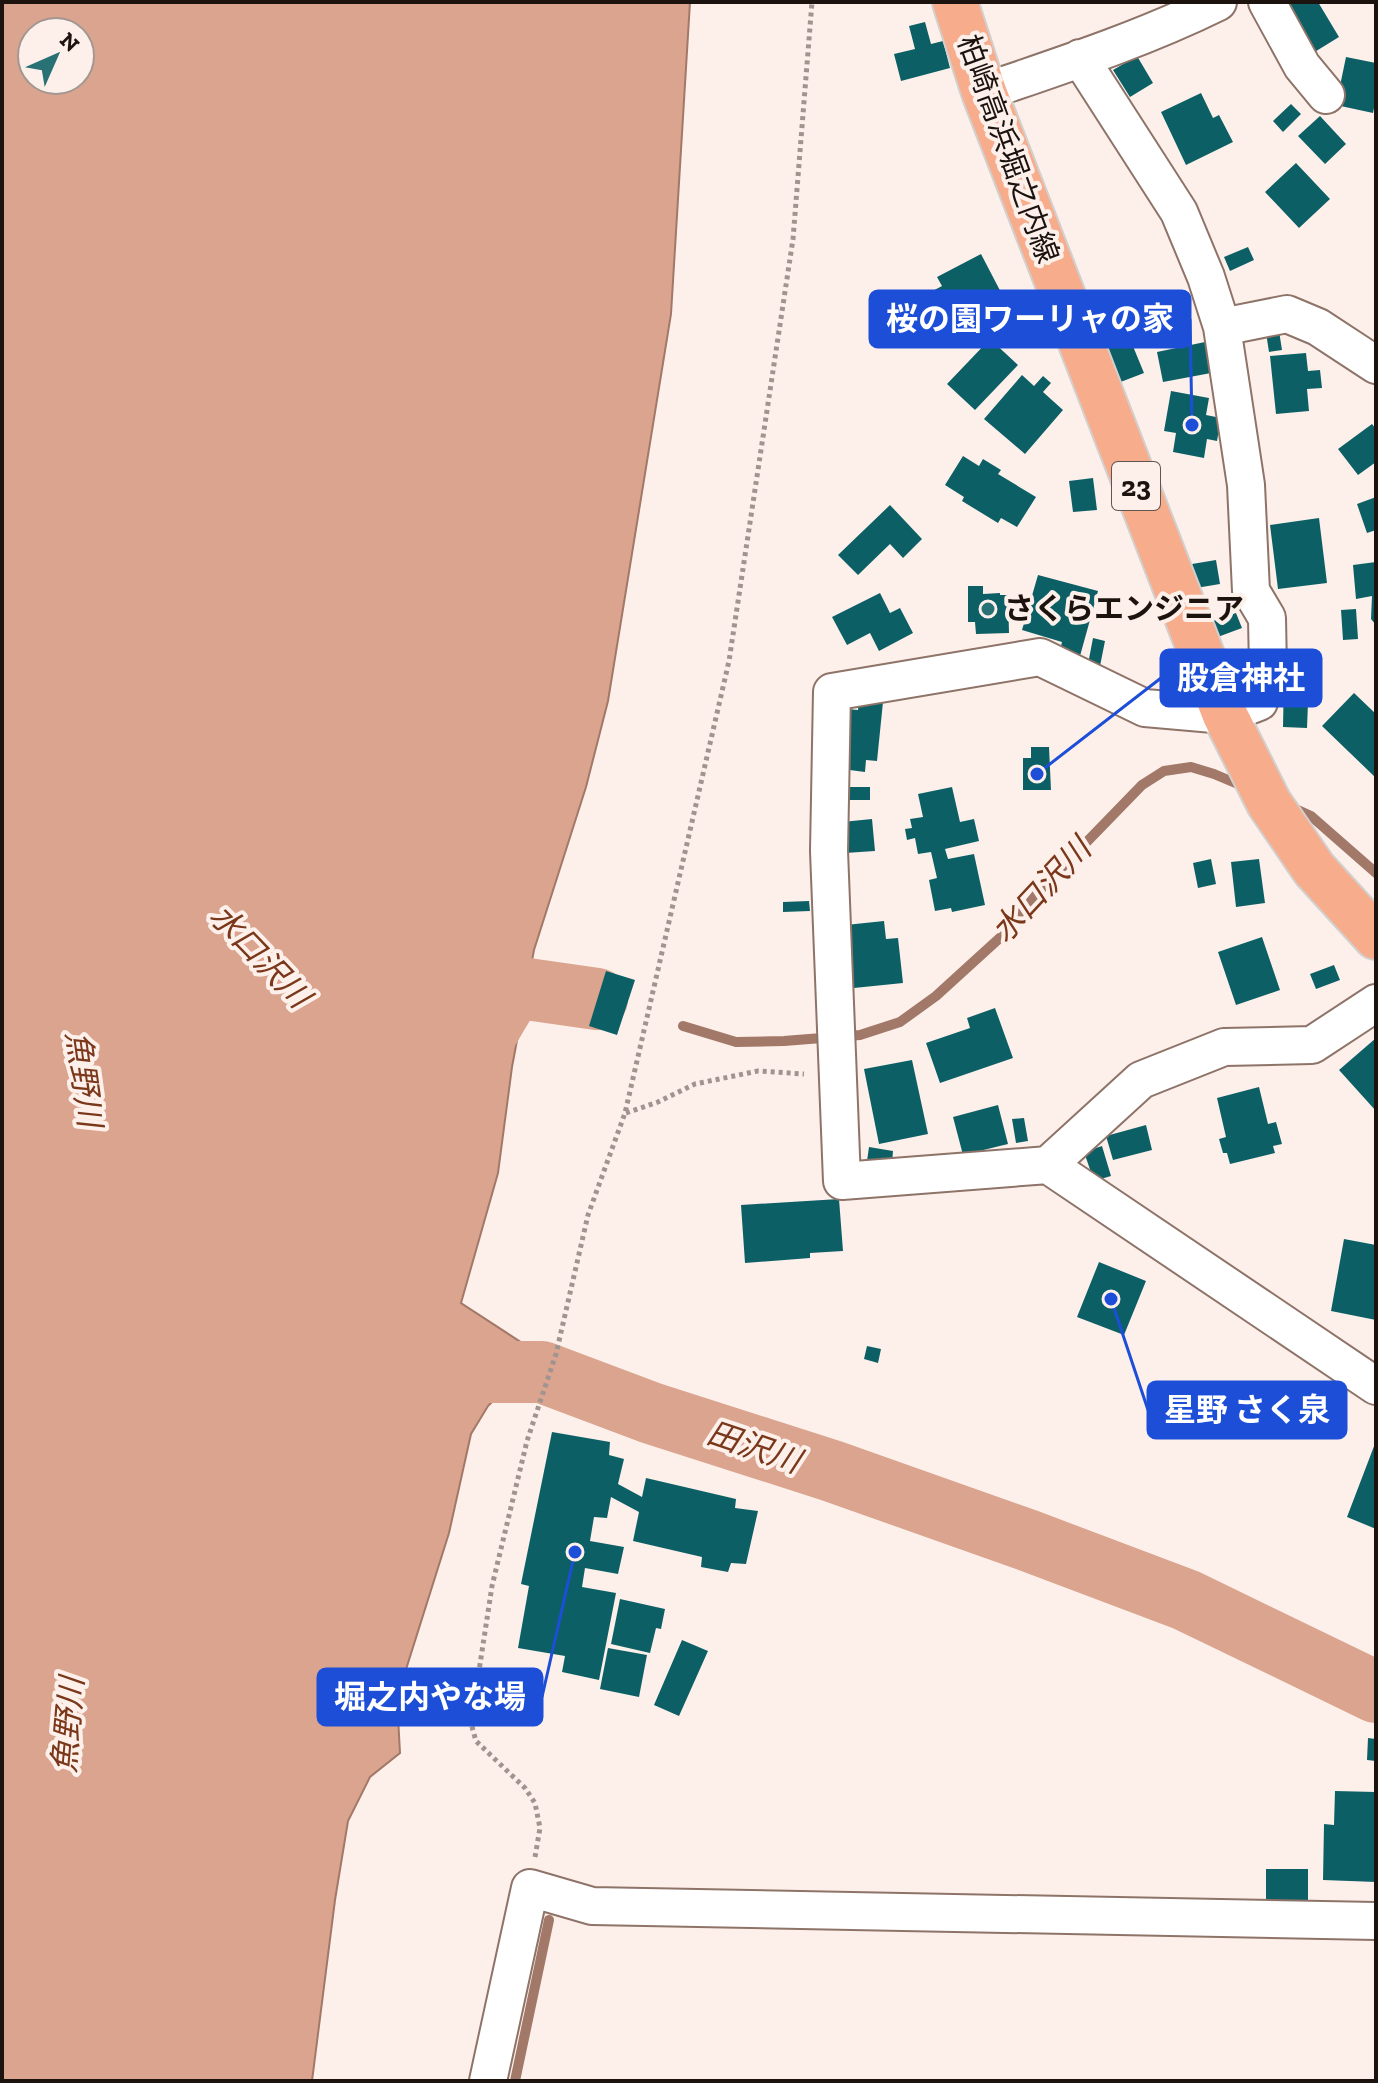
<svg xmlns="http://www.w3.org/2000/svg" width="1378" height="2083" font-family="'Zilla Slab','Noto Sans JP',serif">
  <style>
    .water { fill: #dba48e; stroke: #a27868; stroke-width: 2; fill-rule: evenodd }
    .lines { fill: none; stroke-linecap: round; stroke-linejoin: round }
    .stream { stroke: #a27868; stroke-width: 10 }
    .river { stroke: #dba48e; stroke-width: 62 }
    .building { fill: #0c6065 }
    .street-casing { stroke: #8e7368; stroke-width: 40 }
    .primary-casing { stroke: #d2d0cf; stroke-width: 48 }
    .path { stroke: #a09490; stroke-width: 5; stroke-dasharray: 4 4; stroke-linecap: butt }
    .street { stroke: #fff; stroke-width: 36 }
    .primary { stroke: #f7ac8c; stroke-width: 44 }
    .poi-dot { fill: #287276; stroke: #fdf0eb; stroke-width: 3 }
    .labels { text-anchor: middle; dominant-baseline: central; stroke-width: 8; stroke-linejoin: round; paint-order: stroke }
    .shield { fill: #fdf0eb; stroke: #605550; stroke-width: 2 }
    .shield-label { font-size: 28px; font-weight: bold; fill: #1c120e }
    .street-label { font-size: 30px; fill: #1c120e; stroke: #fdf0eb }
    .poi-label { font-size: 30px; font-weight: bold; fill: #1c120e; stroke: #fdf0eb; text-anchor: start }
    .water-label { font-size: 32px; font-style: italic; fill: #7a371a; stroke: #fdf0eb }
    .leader { fill: none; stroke: #1d4ed8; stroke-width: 3 }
    .callout-dot { fill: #1d4ed8; stroke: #fdf0eb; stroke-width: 3 }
    .callout { fill: #1d4ed8; stroke: #1d4ed8; stroke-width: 3 }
    .callout-label { font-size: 32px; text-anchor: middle; font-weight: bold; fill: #fff }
  </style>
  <rect width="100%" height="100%" fill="#fdf0eb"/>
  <path class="water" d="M2,2H690L671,314L608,701L586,787L534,950L512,1067L498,1173L461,1303L536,1352L527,1387L501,1393L488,1406L471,1434L449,1533L397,1698L400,1753L370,1777L348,1821L335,1900L312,2081H2ZM32,32H80V80H32Z"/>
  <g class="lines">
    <path class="stream" d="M1289,806L1311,816L1376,873
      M683,1026L736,1042L784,1041L860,1035L900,1022L936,996L1003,935L1042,888L1142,785L1164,771L1191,767L1214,774L1245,787
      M515,2081L549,1920"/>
    <path class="river" d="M474,1048L480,1044L509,995L527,989L597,999
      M447,1372H542L651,1413L832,1471L1027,1540L1186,1600L1376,1692"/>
  </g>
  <path class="building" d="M1282,2H1318L1339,37L1313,53Z
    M925,22L931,44L943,41L950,68L901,81L894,54L915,49L909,26Z
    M1137,56L1153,83L1130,97L1113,70Z
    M1346,57L1376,63V108H1374L1373,113L1336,105Z
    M1201,93L1213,118L1219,115L1233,142L1186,165L1161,112Z
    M1291,104L1301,114L1283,132L1273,121Z
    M1320,116L1346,144L1325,164L1298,136Z
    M1296,163L1330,199L1299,228L1265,192Z
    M1248,247L1254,260L1230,271L1224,257Z
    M981,254L1006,302L961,326L955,315L947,320L949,324L922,338L906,305L942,286L937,277Z
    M1279,331L1282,350L1269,352L1266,333Z
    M990,339L1018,365L975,410L947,384Z
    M1130,339L1144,373L1118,383L1105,349Z
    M1205,342L1211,373L1163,382L1157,352Z
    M1306,353L1308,371L1320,370L1322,388L1307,389L1309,411L1276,414L1270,356Z
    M1022,375L1034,386L1043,376L1051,383L1043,392L1063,410L1025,454L984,419Z
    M1171,391L1209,398L1206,415L1221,418L1217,441L1207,439L1204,458L1173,452L1176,433L1164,431Z
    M1372,424L1376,429V462L1358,475L1338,449Z
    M963,456L979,466L983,459L1001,470L998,474L1036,497L1017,527L1001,518L998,523L962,501L964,497L945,485Z
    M1093,478L1097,510L1073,512L1069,481Z
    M1376,497V530L1367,533L1357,504Z
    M890,505L922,539L903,558L890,544L858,575L838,555Z
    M1319,518L1327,583L1278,589L1270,525Z
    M1216,560L1220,584L1190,589L1186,565Z
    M1376,562V625L1371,619L1372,596L1356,599L1353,565Z
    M1038,575L1098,591L1080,656L1060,650L1062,642L1022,630Z
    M968,586H983V594L1000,593V595H1008L1009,633L976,634L975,622H968Z
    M880,593L890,613L900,608L913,633L879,651L870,633L847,645L832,617Z
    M1356,609L1358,639L1343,640L1341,610Z
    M1236,613L1242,628L1215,638L1209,622Z
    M1093,638L1105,641L1100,666L1088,664Z
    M1284,676L1309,677L1307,728L1283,727Z
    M1354,693L1376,714V778L1322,726Z
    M859,699L883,702L877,761L866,760L865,772L842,769L847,709L858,710Z
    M1031,747H1049L1051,790H1023V758H1031Z
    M841,787H870V800H841Z
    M952,787L960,822L974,819L979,841L945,849L948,859L974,854L985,905L952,912L951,908L935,911L929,880L937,878L931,852L918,854L915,838L907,840L905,829L912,828L910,819L923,817L918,794Z
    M872,819L875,851L845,853L842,822Z
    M1211,859L1216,884L1198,888L1193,863Z
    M1259,859L1265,903L1236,907L1231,862Z
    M809,901L810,911L783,912V902Z
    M884,921L886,939L898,938L903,983L854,988L851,968L836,926Z
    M1262,937L1280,990L1236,1005L1218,952Z
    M1334,965L1340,980L1316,989L1310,974Z
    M606,971L635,980L617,1035L589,1026Z
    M995,1008L1013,1058L940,1083L926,1043L970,1028L967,1018Z
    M1376,1038V1111L1339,1070Z
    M912,1060L928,1134L879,1144L864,1069Z
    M1259,1087L1268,1124L1276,1122L1282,1144L1273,1146L1275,1153L1230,1164L1227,1153H1223L1219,1139L1226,1137L1217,1098Z
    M998,1105L1008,1144L963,1155L953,1117Z
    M1024,1118L1028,1141L1016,1143L1012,1119Z
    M1146,1125L1152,1150L1113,1160L1106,1136Z
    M1102,1146L1111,1176L1094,1181L1084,1152Z
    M869,1147L893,1151L892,1164L867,1161Z
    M839,1199L843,1251L810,1253V1258L745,1263L741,1205Z
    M1344,1239L1376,1245V1320L1331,1311Z
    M1099,1262L1146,1281L1124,1335L1077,1317Z
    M867,1346L881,1349L878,1363L864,1359Z
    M552,1432L610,1442L609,1455L624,1459L618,1484L642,1497L646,1478L736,1499L735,1508L758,1511L746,1564L731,1563L728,1572L701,1567L702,1557L633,1541L639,1512L611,1497L607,1518L594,1517L590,1541L624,1547L618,1574L585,1568L582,1587L616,1593L599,1680L562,1672L565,1656L518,1648L529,1586L521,1584Z
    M1376,1441V1529L1347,1517Z
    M620,1599L665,1609L661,1629L656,1628L650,1653L611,1644Z
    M682,1640L708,1651L679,1716L654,1705Z
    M608,1648L647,1655L639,1697L600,1689Z
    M1368,1738L1376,1739V1761L1367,1760Z
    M1335,1791L1376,1792V1882L1323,1880L1324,1824L1334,1825Z
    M1266,1869H1308V1901H1266Z"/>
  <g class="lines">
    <g class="street-casing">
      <path id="street" d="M1267,2L1302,66L1326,95
        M1080,58L1179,212L1206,277L1222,327L1246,485L1251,591L1267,618L1268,670L1259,702L1225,715L1145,708L1040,657L832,692L829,851L842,1181L1048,1165L1376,1386
        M984,92C1063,65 1143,39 1218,2
        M1222,327L1287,314L1318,327L1376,365
        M1048,1165L1141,1080L1224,1047L1312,1045L1376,1003
        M488,2081L530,1888L592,1906L1376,1921"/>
    </g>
    <g class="primary-casing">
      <path id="primary" d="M955,2L984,92L1225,715L1269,803L1314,869L1376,937"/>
    </g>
    <path class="path" d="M626,1113L658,1102L695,1084L758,1071L804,1074
      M535,1857L540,1828L535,1803L525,1788L476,1741L471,1723L492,1586L527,1441L556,1354L588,1215L625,1113L729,661L793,239L812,2"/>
    <use href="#street" class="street"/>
    <use href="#primary" class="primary"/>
  </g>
  <circle class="poi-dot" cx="988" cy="609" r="8"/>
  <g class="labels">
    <rect class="shield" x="1112" y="462" width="48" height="48" rx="6"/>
    <g class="shield-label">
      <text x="1136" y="486">23</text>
    </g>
    <g class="street-label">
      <text transform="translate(1008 149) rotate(70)">柏崎高浜堀之内線</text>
    </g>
    <g class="poi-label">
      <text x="1004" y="609">さくらエンジニア</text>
    </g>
    <g class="water-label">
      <text transform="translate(1041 890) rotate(-47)">水口沢川</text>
      <text transform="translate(260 956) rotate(46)">水口沢川</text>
      <text transform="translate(84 1079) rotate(82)">魚野川</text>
      <text transform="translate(754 1447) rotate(19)">田沢川</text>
      <text transform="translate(68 1725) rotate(-85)">魚野川</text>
    </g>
  </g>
  <path class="leader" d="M1192 425L1190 319M1037 774L1161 678M1111 1299L1148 1410M575 1552L542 1697"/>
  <g class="callout-dot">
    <circle cx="1192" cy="425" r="8"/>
    <circle cx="1037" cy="774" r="8"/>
    <circle cx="1111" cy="1299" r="8"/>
    <circle cx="575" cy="1552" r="8"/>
  </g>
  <g class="callout">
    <rect x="870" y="291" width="320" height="56" rx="8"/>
    <rect x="1161" y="650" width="160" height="56" rx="8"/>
    <rect x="1148" y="1382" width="198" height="56" rx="8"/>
    <rect x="318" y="1669" width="224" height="56" rx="8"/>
  </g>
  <g class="callout-label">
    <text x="1030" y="330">桜の園ワーリャの家</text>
    <text x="1241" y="689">股倉神社</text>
    <text x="1247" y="1421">星野 さく泉</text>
    <text x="430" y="1708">堀之内やな場</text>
  </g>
  <rect width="1378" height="2083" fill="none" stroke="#1c120e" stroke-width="8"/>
  <g transform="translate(56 56) rotate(45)"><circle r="38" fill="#fdf0eb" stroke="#a39793" stroke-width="2"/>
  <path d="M0-6L14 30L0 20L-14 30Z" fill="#287276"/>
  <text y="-12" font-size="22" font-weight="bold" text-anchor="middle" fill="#1c120e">N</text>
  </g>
</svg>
